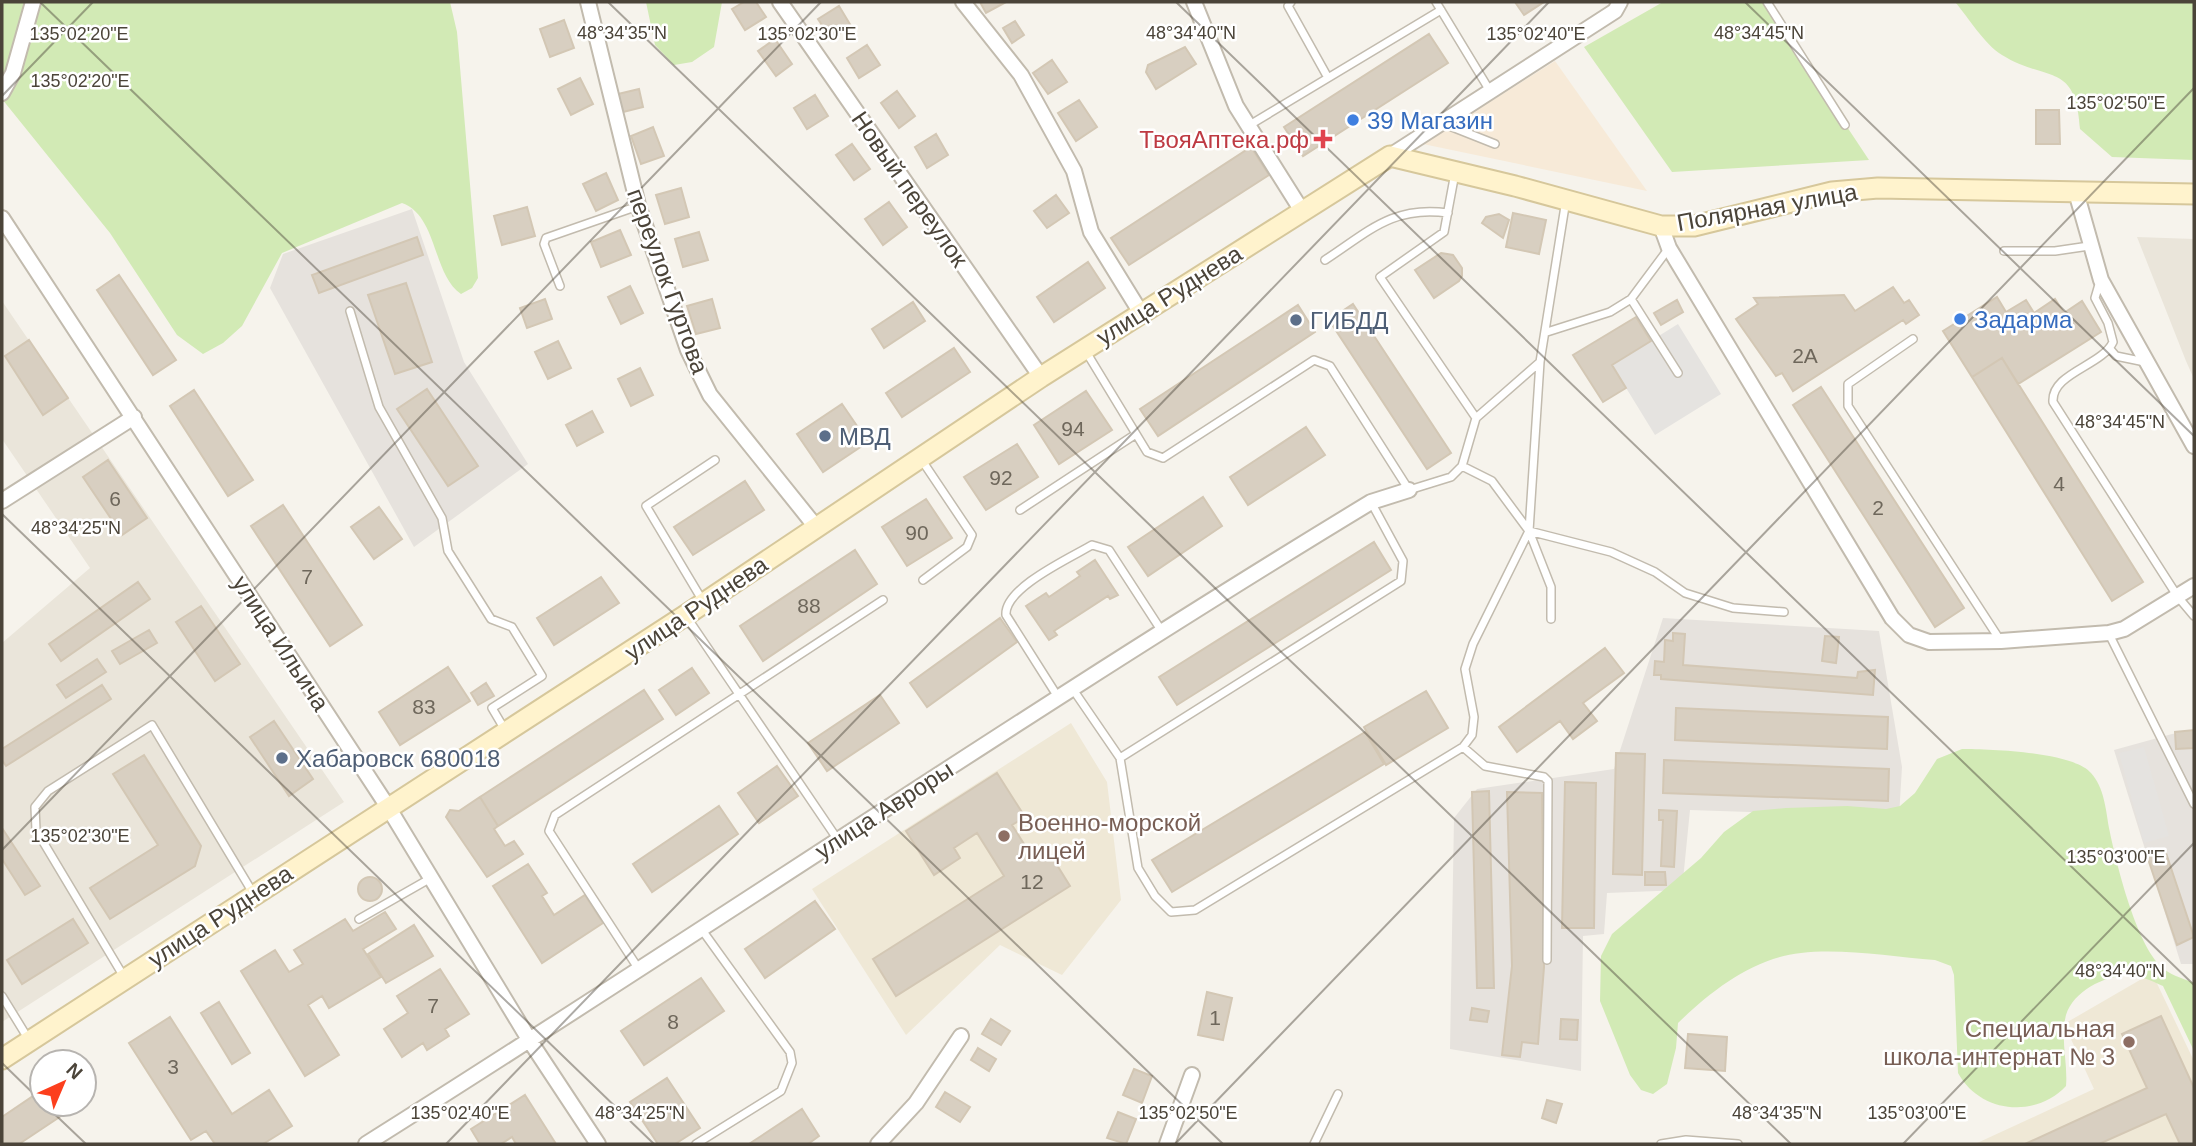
<svg xmlns="http://www.w3.org/2000/svg" width="2196" height="1146" font-family="Helvetica,sans-serif">
  <style>
    .residential { fill: #eae5da }
    .commercial { fill: #f7ead8 }
    .industrial { fill: #e6e2dd }
    .education { fill: #efe8d6 }
    .green { fill: #d2eab5 }
    .parking { fill: #e5e3e0 }
    .building { fill: #d8cfc1; stroke: #d3c7b4; stroke-width: 2 }
    .lines { fill: none; stroke-linecap: round; stroke-linejoin: round }
    .lane-casing { stroke: #c2bbae; stroke-width: 10 }
    .street-casing { stroke: #c2bbae; stroke-width: 18 }
    .secondary-casing { stroke: #d6c79b; stroke-width: 23 }
    .lane { stroke: #fff; stroke-width: 7 }
    .street { stroke: #fff; stroke-width: 14 }
    .secondary { stroke: #fff3cd; stroke-width: 19 }
    .ticks { fill: none; stroke: #4b4439; stroke-width: 2; stroke-opacity: 0.45 }
    .shop-dot { fill: #3f7fe0; stroke: #fff; stroke-width: 2.5 }
    .health-dot { fill: #e0444e; stroke: #fff; stroke-width: 2.5 }
    .service-dot { fill: #5c6f8a; stroke: #fff; stroke-width: 2.5 }
    .education-dot { fill: #8d6e63; stroke: #fff; stroke-width: 2.5 }
    .labels { text-anchor: middle; dominant-baseline: central; stroke-width: 5; stroke-linejoin: round; paint-order: stroke }
    .number-label { font-size: 21px; fill: #6e675b }
    .shop-label { font-size: 24px; fill: #366cbe; stroke: #fff; text-anchor: start }
    .health-label { font-size: 24px; fill: #be3a42; stroke: #fff; text-anchor: end }
    .street-label { font-size: 24px; fill: #4b4439; stroke: #fff }
    .service-label { font-size: 24px; fill: #4e5e75; stroke: #fff; text-anchor: start }
    .education-label { font-size: 24px; fill: #785e54; stroke: #fff; text-anchor: start }
    .ticks-label { font-size: 18px; text-anchor: middle; fill: #4b4439; stroke: #fff; stroke-width: 5; stroke-linejoin: round; paint-order: stroke }
  </style>
  <rect width="100%" height="100%" fill="#f6f3ec"/>
  <path class="residential" d="M2137,237L2194,239V379L2186,361Z
    M2,301L344,802L2,1022V643L90,568L2,439Z"/>
  <path class="commercial" d="M1555,61L1647,191L1423,144Z"/>
  <path class="industrial" d="M412,209L464,362L528,464L414,547L270,288L283,254Z
    M1663,618L1879,631L1902,767L1899,817L1690,810L1682,890L1607,893L1604,934L1583,936L1581,1071L1450,1049L1454,818L1477,789L1614,769Z
    M2194,731V964H2181L2114,750L2172,734Z"/>
  <path class="education" d="M1071,723L1107,782L1121,900L1062,975L1000,945L906,1035L812,889Z
    M2152,973L2194,1061V1144H1975L2094,1089L2064,1024Z"/>
  <path class="green" d="M2,2H450L457,32L478,278L472,288L461,294C432,274 438,216 402,203L282,253L242,326L223,343L203,354L177,335L110,233L2,99Z
    M646,2H722L714,47L692,62L674,65L655,45Z
    M1663,2H1764L1869,160L1672,172L1584,47Z
    M1955,2H2194V160L2112,157L2080,129C2076,61 2047,83 2002,55C1984,44 1969,18 1955,2Z
    M1962,749C1990,749 2073,752 2091,773C2104,787 2106,810 2109,828C2116,862 2137,950 2165,970C2173,976 2185,979 2194,983V1051L2163,986C2154,982 2142,976 2132,976C2107,974 2074,990 2066,1015C2060,1038 2068,1063 2066,1086C2035,1119 1980,1113 1958,1073L1954,975L1951,966L1935,960C1894,957 1842,948 1801,953C1753,958 1711,991 1678,1023L1676,1048L1667,1084L1653,1094L1641,1090L1630,1075L1600,1001L1601,956L1612,934L1701,858L1724,832L1753,811L1786,808L1847,806L1886,809L1900,806L1915,793L1937,759Z"/>
  <path class="parking" d="M1678,324L1721,394L1655,435L1612,365Z
    M2144,747L2169,836L2144,843L2119,753Z"/>
  <path class="building" d="M744,2H756L766,17L745,30L732,9Z
    M980,2H1006L986,13Z
    M1515,2H1544L1524,15Z
    M839,6L851,26L831,39L818,19Z
    M564,20L574,48L550,57L540,29Z
    M1015,21L1024,35L1012,43L1003,28Z
    M1429,34L1448,63L1303,156L1284,127Z
    M775,39L792,64L776,76L758,51Z
    M867,45L880,65L859,78L847,58Z
    M1185,47L1196,64L1156,89L1146,72L1148,65Z
    M1052,60L1067,82L1048,94L1033,73Z
    M580,78L593,104L571,115L558,89Z
    M639,89L643,107L623,112L618,94Z
    M897,91L915,116L899,128L881,103Z
    M815,95L828,116L807,129L794,108Z
    M1079,100L1097,127L1076,141L1058,113Z
    M2036,110H2059L2060,144H2036Z
    M653,127L664,156L641,164L631,136Z
    M936,134L948,155L927,168L915,147Z
    M852,144L870,169L854,180L836,155Z
    M1251,147L1269,175L1129,265L1111,238Z
    M606,173L618,200L596,211L583,184Z
    M681,188L689,217L665,224L656,195Z
    M1056,195L1069,213L1047,228L1034,211Z
    M889,202L907,227L883,245L865,219Z
    M527,207L535,236L502,245L494,216Z
    M1513,213L1546,220L1539,254L1506,247Z
    M1499,214L1509,220L1503,238L1482,223L1486,217Z
    M620,230L631,255L601,267L591,242Z
    M699,232L708,260L683,267L675,239Z
    M417,237L423,255L319,293L312,275Z
    M1441,253L1453,255L1462,268V276L1459,281L1434,298L1415,270Z
    M1088,262L1105,288L1054,322L1037,297Z
    M119,275L176,360L153,375L97,290Z
    M406,283L432,362L395,374L368,295Z
    M630,286L643,313L621,324L608,297Z
    M1893,287L1904,303L1909,300L1919,315L1906,324L1903,320L1793,391L1782,373L1776,376L1736,319L1758,304L1754,298L1844,295L1855,311Z
    M1997,297L2006,312L2026,300L2034,313L2055,299L2064,313L2082,301L2101,332L2018,384L2002,358L1972,377L1943,331Z
    M545,299L552,319L527,328L520,308Z
    M712,299L720,328L696,334L687,306Z
    M1677,300L1683,312L1661,325L1654,313Z
    M913,302L925,321L884,348L872,329Z
    M1353,304L1451,453L1427,469L1329,320Z
    M1298,305L1315,332L1158,436L1140,409Z
    M1636,317L1651,341L1612,365L1626,388L1603,402L1573,355Z
    M29,340L68,398L43,415L5,356Z
    M558,341L571,368L548,379L535,352Z
    M954,348L970,372L902,417L886,393Z
    M2002,358L2143,582L2112,601L1972,377Z
    M640,368L653,395L631,406L618,379Z
    M1821,387L1964,608L1935,627L1793,405Z
    M427,389L478,466L448,486L397,409Z
    M194,390L253,480L228,496L170,406Z
    M1086,391L1112,430L1059,464L1034,425Z
    M842,404L868,442L823,472L797,434Z
    M592,411L603,432L577,446L566,425Z
    M1306,427L1325,455L1248,505L1230,477Z
    M1017,444L1038,477L986,510L964,477Z
    M108,460L147,518L122,535L83,477Z
    M745,481L764,510L693,555L674,527Z
    M1203,497L1222,526L1148,576L1128,547Z
    M926,499L952,538L907,566L882,527Z
    M283,505L362,625L330,646L251,526Z
    M379,507L402,539L374,559L351,527Z
    M1374,542L1391,570L1177,705L1159,677Z
    M855,550L877,584L763,661L740,626Z
    M1095,560L1118,595L1110,599L1108,596L1054,631L1057,635L1049,640L1026,606L1046,593L1049,597L1080,576L1077,572Z
    M601,577L619,603L554,645L537,618Z
    M138,582L150,599L61,661L49,644Z
    M201,606L240,664L215,681L176,622Z
    M1000,618L1017,642L927,707L910,683Z
    M149,630L157,643L120,664L112,651Z
    M1673,633L1685,634L1683,665L1857,678L1858,672L1875,670L1873,695L1661,679V675H1654L1655,661L1664,662L1665,640L1673,641Z
    M1825,636L1839,637L1836,663L1822,661Z
    M1605,648L1624,673L1583,703L1597,721L1573,739L1560,721L1517,752L1499,727Z
    M97,659L106,672L66,698L57,685Z
    M448,667L470,701L400,745L379,712Z
    M692,668L709,693L676,715L659,690Z
    M486,683L494,696L478,705L471,693Z
    M102,685L111,699L6,766L2,760V749Z
    M644,690L663,719L498,826L480,797Z
    M1426,691L1448,728L1386,765L1364,727Z
    M880,695L899,723L827,771L808,743Z
    M1676,708L1888,717L1887,749L1675,740Z
    M274,721L313,779L289,796L250,737Z
    M2194,730V748L2176,749L2175,732Z
    M1365,732L1384,764L1172,892L1152,860Z
    M1616,753L1645,754L1642,875L1613,874Z
    M144,755L201,846L195,866L110,919L90,888L158,845L113,774Z
    M1664,760L1889,769L1888,801L1663,793Z
    M777,766L798,796L759,823L738,793Z
    M997,773L1025,817L1012,825L1033,858L1047,849L1070,886L896,996L873,959L1004,876L977,833L954,848L960,858L934,875L906,831Z
    M1565,782L1596,783L1594,928H1562Z
    M1489,791L1494,988H1477L1472,792Z
    M1507,792L1542,793L1544,967L1538,1044L1522,1042L1520,1057L1502,1055L1512,966Z
    M480,797L498,826L494,829L505,846L514,841L523,854L487,877L446,817L450,810L459,811Z
    M719,806L738,834L652,892L633,864Z
    M1659,810L1677,811L1674,867L1661,866L1663,820H1659Z
    M2,828L40,886L25,895L2,859Z
    M2165,850L2194,937L2177,945L2147,856Z
    M528,864L547,893L542,896L554,915L585,895L603,923L542,963L493,886Z
    M1645,872H1665L1666,885H1645Z
    M358 889a12 12 0 1 1 24 0a12 12 0 1 1-24 0Z
    M815,901L835,929L765,978L745,949Z
    M385,912L396,929L363,949L381,977L329,1008L322,996L308,1005L339,1055L305,1076L241,971L275,950L289,972L303,964L294,950L345,919L353,931Z
    M73,919L88,943L22,984L7,960Z
    M414,925L433,956L386,983L368,954Z
    M440,969L469,1014L445,1029L449,1036L427,1050L423,1043L402,1057L384,1029L408,1013L397,996Z
    M701,978L724,1011L644,1065L621,1031Z
    M1207,992L1232,998L1223,1040L1198,1035Z
    M219,1002L250,1053L232,1064L201,1013Z
    M1472,1008L1489,1011L1487,1022L1470,1020Z
    M2161,1016L2194,1088V1144H2180L2166,1114L2099,1144H2025L2147,1088L2122,1034Z
    M170,1017L232,1114L269,1090L292,1126L263,1144H215L206,1131L191,1140L129,1043Z
    M991,1019L1010,1031L1001,1045L982,1034Z
    M1561,1019L1578,1020L1577,1040L1560,1039Z
    M1688,1034L1727,1037L1725,1071L1685,1068Z
    M978,1048L996,1059L989,1071L971,1060Z
    M1134,1069L1152,1076L1142,1103L1123,1095Z
    M667,1078L700,1128L675,1144H658L630,1102Z
    M42,1090V1104H79L19,1144H2V1117Z
    M945,1092L970,1107L960,1122L936,1107Z
    M525,1095L556,1144H516L512,1137L501,1144H480L471,1129Z
    M1547,1100L1562,1104L1556,1123L1542,1118Z
    M802,1109L819,1136L808,1144H749Z
    M1118,1112L1136,1119L1126,1144L1107,1138Z"/>
  <g class="lines">
    <g class="lane-casing">
      <path id="lane" d="M1291,2L1288,6L1327,76
        M1436,2L1490,91
        M1767,2L1845,125
        M1442,123L1495,144
        M1248,126L1441,10
        M1455,173L1444,232L1380,277L1476,418
        M2004,251H2055L2089,246
        M1325,260C1368,232 1393,205 1448,213
        M2100,281L2095,298L2108,323L2113,342C2102,366 2051,373 2053,402L2178,597L2194,616
        M560,286L544,244L546,238L638,206
        M1631,299L1678,373
        M350,311L379,407L442,518L448,551L491,619L512,627L542,676L492,708L505,730
        M1547,332L1610,312L1631,299L1669,248
        M1913,339L1848,384V406L2000,640
        M2110,349L2116,356L2145,362
        M1085,350L1147,452L1163,458L1314,360L1330,366L1409,490L1451,477L1462,466L1476,418L1540,362L1566,200
        M921,459L972,535L967,547L923,580
        M1462,466L1492,481L1529,531L1551,587V619
        M1020,510L1136,434
        M1529,531L1611,552L1655,572L1685,593L1733,608L1784,612
        M704,603L646,506L715,460
        M686,616L838,840
        M2109,634L2194,804
        M1072,688L1120,758L1401,581L1403,561L1371,502
        M1058,697L1006,615C1004,588 1070,558 1092,545L1109,550L1161,630
        M1463,747L1485,766L1544,777L1548,781L1547,960
        M1120,758L1138,868L1155,896L1171,912L1195,910L1463,747L1472,735L1474,717L1465,669L1473,644L1529,531L1540,362
        M359,919L431,878
        M638,968L549,831L555,815L883,600
        M124,977L36,830L35,807L48,791L152,725L253,893
        M2,996L29,1040
        M696,1144L781,1091L792,1063L790,1052L702,930
        M1314,1144L1338,1094
        M1661,1144L1686,1140L1738,1144"/>
    </g>
    <g class="street-casing">
      <path id="street" d="M588,2L638,205L688,350L710,395L816,527
        M780,2L1041,377
        M963,2L1021,75L1074,171L1091,232L1141,313
        M1194,2L1236,106L1302,211
        M2,93L13,73L33,2
        M1390,156L1615,11L1620,2
        M2076,192L2101,280L2194,446
        M2,218L388,807L530,1041L598,1144
        M1661,226L1669,248L1892,618L1909,635L1929,642L2001,641L2109,633L2124,629L2194,586
        M2,501L134,417
        M366,1144C702,933 1031,708 1371,502L1409,490
        M878,1144L916,1103L961,1036
        M1167,1144L1192,1075"/>
    </g>
    <g class="secondary-casing">
      <path id="secondary" d="M2,1059L686,615L1041,377L1390,156L1515,186L1661,226H1694L1832,192L1878,188L2194,194"/>
    </g>
    <use href="#lane" class="lane"/>
    <use href="#street" class="street"/>
    <use href="#secondary" class="secondary"/>
  </g>
  <path class="ticks" d="M40,2L1223,1144M608,2L1791,1144M1176,2L2194,985M1745,2L2194,436M2,96L93,2M2,514L654,1144M2,850L821,2M2,1063L42,1102M44,1104L86,1144M446,1144L1549,2M1175,1144L2194,88M1903,1144L2194,843"/>
  <g class="shop-dot">
    <circle cx="1353" cy="120" r="7"/>
    <circle cx="1960" cy="319" r="7"/>
  </g>
  <path class="health-dot" d="M1319.5 128.5h7v7h7v7h-7v7h-7v-7h-7v-7h7z"/>
  <g class="service-dot">
    <circle cx="1296" cy="320" r="7"/>
    <circle cx="825" cy="436" r="7"/>
    <circle cx="282" cy="758" r="7"/>
  </g>
  <g class="education-dot">
    <circle cx="1004" cy="836" r="7"/>
    <circle cx="2129" cy="1042" r="7"/>
  </g>
  <g class="labels">
    <g class="number-label">
      <text x="1805" y="355">2А</text>
      <text x="1073" y="428">94</text>
      <text x="1001" y="477">92</text>
      <text x="2059" y="483">4</text>
      <text x="115" y="498">6</text>
      <text x="1878" y="507">2</text>
      <text x="917" y="532">90</text>
      <text x="307" y="576">7</text>
      <text x="809" y="605">88</text>
      <text x="424" y="706">83</text>
      <text x="1032" y="881">12</text>
      <text x="433" y="1005">7</text>
      <text x="1215" y="1017">1</text>
      <text x="673" y="1021">8</text>
      <text x="173" y="1066">3</text>
    </g>
    <g class="shop-label">
      <text x="1367" y="120">39 Магазин</text>
      <text x="1974" y="319">Задарма</text>
    </g>
    <g class="health-label">
      <text x="1309" y="139">ТвояАптека.рф</text>
    </g>
    <g class="street-label">
      <text transform="translate(910 189) rotate(55)">Новый переулок</text>
      <text transform="translate(1767 207) rotate(-10)">Полярная улица</text>
      <text transform="translate(668 281) rotate(70)">переулок Гуртова</text>
      <text transform="translate(1169 295) rotate(-32)">улица Руднева</text>
      <text transform="translate(696 608) rotate(-34)">улица Руднева</text>
      <text transform="translate(281 643) rotate(57)">улица Ильича</text>
      <text transform="translate(884 810) rotate(-33)">улица Авроры</text>
      <text transform="translate(220 916) rotate(-33)">улица Руднева</text>
    </g>
    <g class="service-label">
      <text x="1310" y="320">ГИБДД</text>
      <text x="839" y="436">МВД</text>
      <text x="296" y="758">Хабаровск 680018</text>
    </g>
    <g class="education-label">
      <text x="1018" y="822">Военно-морской<tspan x="1018" dy="28">лицей</tspan></text>
      <text x="2115" y="1028" text-anchor="end">Специальная<tspan x="2115" dy="28">школа-интернат № 3</tspan></text>
    </g>
  </g>
  <g class="ticks-label">
    <text x="622" y="39">48°34'35"N</text>
    <text x="1191" y="39">48°34'40"N</text>
    <text x="1759" y="39">48°34'45"N</text>
    <text x="79" y="40">135°02'20"E</text>
    <text x="807" y="40">135°02'30"E</text>
    <text x="1536" y="40">135°02'40"E</text>
    <text x="80" y="87">135°02'20"E</text>
    <text x="2116" y="109">135°02'50"E</text>
    <text x="2120" y="428">48°34'45"N</text>
    <text x="76" y="534">48°34'25"N</text>
    <text x="80" y="842">135°02'30"E</text>
    <text x="2116" y="863">135°03'00"E</text>
    <text x="2120" y="977">48°34'40"N</text>
    <text x="460" y="1119">135°02'40"E</text>
    <text x="1188" y="1119">135°02'50"E</text>
    <text x="1917" y="1119">135°03'00"E</text>
    <text x="640" y="1119">48°34'25"N</text>
    <text x="1777" y="1119">48°34'35"N</text>
  </g>
  <rect width="2196" height="1146" fill="none" stroke="#4b4439" stroke-width="7"/>
  <g transform="translate(63 1083) rotate(44)"><circle r="33" fill="#ffffff" stroke="#b7b4b0" stroke-width="2"/>
  <path d="M0-5L12 26L0 18L-12 26Z" fill="#fc3f1d"/>
  <text y="-10" font-size="19" font-weight="bold" text-anchor="middle" fill="#4b4439">N</text>
  </g>
</svg>
